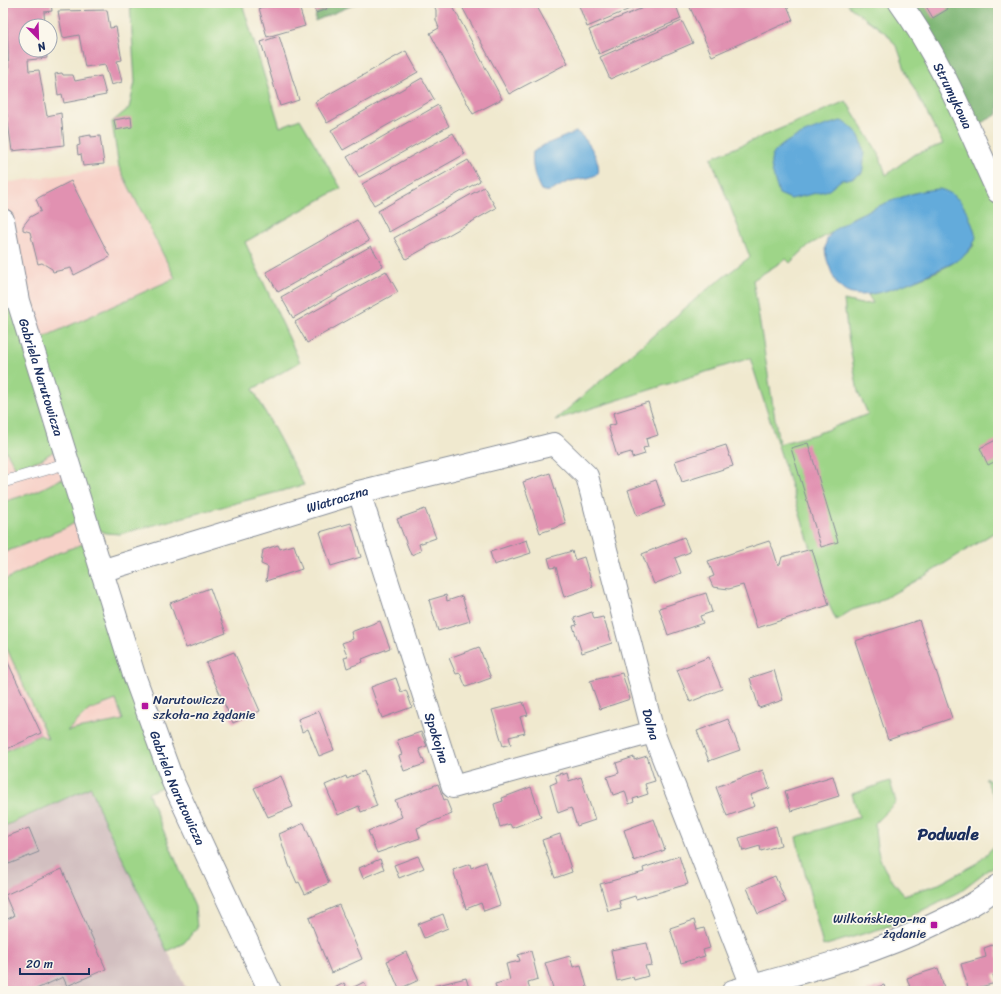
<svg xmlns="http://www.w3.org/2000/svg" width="1001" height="994" font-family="Sriracha,sans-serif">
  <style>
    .built { fill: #f7d1c8 }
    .industrial { fill: #d2bfc0 }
    .green { fill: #9ed588; stroke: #5c8273; fill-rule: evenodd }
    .forest { fill: #7eb674; stroke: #4c7269 }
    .water { fill: #64abdb; stroke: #406d9c }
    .building { fill: #e191b1 }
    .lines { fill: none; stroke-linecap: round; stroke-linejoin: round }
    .lane-casing { stroke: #868c96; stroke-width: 12 }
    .street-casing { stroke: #868c96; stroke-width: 24 }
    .lane { stroke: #fff; stroke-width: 11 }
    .street { stroke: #fff; stroke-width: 22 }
    .poi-dot { fill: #b5179e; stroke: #fbf7ec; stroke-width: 1.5 }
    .labels { text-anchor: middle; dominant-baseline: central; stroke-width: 3.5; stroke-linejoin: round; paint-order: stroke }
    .street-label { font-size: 13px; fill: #1b2f5e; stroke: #fbf7ec }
    .poi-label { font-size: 13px; fill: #1b2f5e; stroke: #fbf7ec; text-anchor: start }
    .district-label { font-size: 17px; font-weight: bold; fill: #1b2f5e; stroke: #fbf7ec }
  </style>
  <rect width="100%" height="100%" fill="#fbf7ec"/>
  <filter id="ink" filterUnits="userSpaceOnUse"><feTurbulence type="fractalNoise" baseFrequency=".025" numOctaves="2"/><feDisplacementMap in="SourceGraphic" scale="8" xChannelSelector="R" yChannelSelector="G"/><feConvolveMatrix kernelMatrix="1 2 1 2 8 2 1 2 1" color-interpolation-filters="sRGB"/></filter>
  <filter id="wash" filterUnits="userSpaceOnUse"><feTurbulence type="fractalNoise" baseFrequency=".012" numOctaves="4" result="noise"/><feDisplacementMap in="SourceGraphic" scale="16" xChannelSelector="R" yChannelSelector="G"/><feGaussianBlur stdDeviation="0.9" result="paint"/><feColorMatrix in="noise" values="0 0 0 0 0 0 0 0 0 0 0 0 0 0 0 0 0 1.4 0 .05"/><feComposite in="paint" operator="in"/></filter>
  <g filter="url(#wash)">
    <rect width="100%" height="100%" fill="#f0e9cf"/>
    <path class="built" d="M119,167L175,278L42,339L30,341L173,782L101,814L187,991H3V183Z"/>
    <path class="industrial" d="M91,787L101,814L187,991H3V828Z"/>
    <path class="green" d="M130,3H242L280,127L300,119L341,188L245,242L300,362L253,389L304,485L120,534L106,533L79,520L66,528L3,553V502L35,492L61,479L74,486L54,451L42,459L16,468L3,446V225L30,341L42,338L175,278L119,167L112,122L129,108L135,82Z
      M847,3H900L998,192V530L923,577L876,603L852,610L836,620L829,605L750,358L555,420L705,291L750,257L711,158L846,101L879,154L886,175L913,155L943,144L907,75L898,49L888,35L851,8ZM915,193L974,245C957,270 896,287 868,295L873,303L861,304L844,300L847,330L858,392L868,414L816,434L779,444L753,280L786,259L790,263L809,245L831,233L854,217Z
      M83,544L173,782L148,793L195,907L197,928L184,943L167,951L101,814L91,787L3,827V752L40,735L48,739L3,640V581L58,553ZM116,700L123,720L67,731L89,710Z
      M985,778L998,786V805Z
      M890,781L896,802L875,823C876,858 882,869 904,895L939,884L978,863L998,842V862L959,892L893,925L823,946L796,837L859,817L852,794Z"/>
    <path class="forest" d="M324,3H358L315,21L316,13L327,9Z
      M914,3H998V114L974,127L919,17Z"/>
    <path class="water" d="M841,121C863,129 867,152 862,173L852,178L841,180L829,190L791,199L779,194C777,187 770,168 771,161C773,140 823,126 841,121Z
      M576,132C586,135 602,163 598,173C591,180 577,178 568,182C559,185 551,195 541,190C535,179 531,165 533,152L544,145Z
      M939,189C962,194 970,215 976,237C969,259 950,264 931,273C911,282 860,306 842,289C835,283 833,276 830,268C826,258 822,246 829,236C839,220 896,198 915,193C923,190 931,190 939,189Z"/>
    <g id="blocks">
      <path class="building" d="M6,3H51L52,11L44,12L45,26H26V50H46L47,58L28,60L29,71L39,70L47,116L61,113L64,145L12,151L3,87V74L9,73Z
        M281,3H285V6L298,3L305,26L267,37L259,8Z
        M312,3H324L327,9L316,13Z
        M433,3H451L502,99L473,114L430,33L439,28L436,20V10Z
        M460,3H535L568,63L509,94Z
        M578,3H644L587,27Z
        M655,3H675L681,19L599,54L589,30Z
        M688,3H786L793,20L712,56Z
        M924,3H947L945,4L948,9L933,18Z
        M107,10L110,28L116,27L122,60L117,61L122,82L111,85L105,64L85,67L79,35L63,38L58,11Z
        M682,21L693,43L610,79L600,57Z
        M279,36L299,100L280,106L261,42Z
        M406,51L418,72L327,123L315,102Z
        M62,73L63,75H73L75,81L101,76L106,95L64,103L62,94L58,95L55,74Z
        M422,78L434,99L343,150L331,130Z
        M438,105L449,126L359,177L347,157Z
        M131,117L132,127L116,130L114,120Z
        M453,133L465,154L374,205L362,184Z
        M91,135V137L100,136L104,164L83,166L81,154L78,155L77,146L80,145L79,137Z
        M468,160L480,181L389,232L378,211Z
        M71,181L110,257L74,275L71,268L53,272L52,269L42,263L38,264L30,232L23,230V226L30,217L41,211L36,199Z
        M484,187L496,208L406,259L394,238Z
        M357,220L369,241L278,292L266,272Z
        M371,246L383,266L293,318L281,297Z
        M386,271L398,292L307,343L295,322Z
        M648,402L658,435L646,439L648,447L643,448L645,454L632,458L631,452L617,456L608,426L616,424L613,413Z
        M998,439V460L988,465L980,448Z
        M808,443L838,542L821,547L791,448Z
        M726,445L733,466L682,482L675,461Z
        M550,473L566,524L540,533L523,482Z
        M656,480L665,506L637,516L628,490Z
        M425,509L436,538L419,544L421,551L411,555L397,519Z
        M351,523L361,557L331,566L320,532Z
        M684,537L690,552L675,558L681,573L654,584L642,554Z
        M527,540L531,553L494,565L490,552Z
        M769,541L773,549L778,565L780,564L782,557L812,549L829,605L757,628L743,585L729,589L713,587L709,578L714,576L708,561Z
        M278,545L280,549L294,545L302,569L266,581L268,567L261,564L263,550Z
        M572,551L575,560L584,557L593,587L564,597L556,567L551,568L548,558Z
        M210,588L226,633L186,648L170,603Z
        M706,593L712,612L700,616L703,623L668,635L659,608Z
        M446,595L447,601L462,596L470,621L438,631L429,600Z
        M592,612L594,619L603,617L612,643L582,653L573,626L577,625L574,618Z
        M919,620L952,718L888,740L855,641Z
        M380,621L390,648L362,659L363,662L347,668L344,658L348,657L342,643L353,639L351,632Z
        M479,647L491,678L466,687L460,673L456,674L449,658Z
        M3,652L41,733L3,751Z
        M234,652L260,711L233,723L206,663Z
        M709,657L722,689L690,702L677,670Z
        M774,670L783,700L759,708L750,678Z
        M622,673L630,699L600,709L590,681Z
        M396,678L401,692L406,690L412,707L382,718L371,687Z
        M523,702L528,715L520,717L525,733L509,737L511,744L503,746L492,710Z
        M319,711L334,750L319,756L308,729L302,732L298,719Z
        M728,719L740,750L709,761L697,731Z
        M421,732L427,746L419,749L425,764L404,771L399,756L402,755L397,740Z
        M647,756L655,781L645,784L648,794L633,799L634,802L629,804L625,791L613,795L607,777L619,773L616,763L634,757V760Z
        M763,770L770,788L750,795L755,806L727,816L716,787Z
        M364,771L377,806L361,812L359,806L338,815L325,785L346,776L347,779Z
        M562,773V775L567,773L569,781L581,777L595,820L577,826L571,808L558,813L550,785L557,782L555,775Z
        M281,776L293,807L268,817L254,788Z
        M833,776L839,796L791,811L785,791Z
        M438,784L444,800L446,799L452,814L417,828L420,838L377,853L368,831L402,817L395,800Z
        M531,787L541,817L512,828L510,824L500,827L494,804L503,801L502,798Z
        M654,819L665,850L634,861L624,830Z
        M304,823L329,883L305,894L299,882L297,883L289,865L279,834Z
        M776,826L781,845L761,851L760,846L743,851L739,838Z
        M29,828L39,852L9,864L3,849V838Z
        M560,834L572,872L555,878L542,840Z
        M418,856L424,868L399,878L394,865Z
        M679,856L688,884L636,899L635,896L619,901L621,908L608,911L600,884L644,872L643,868Z
        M380,859L384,869L363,878L359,868Z
        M486,862L500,905L484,911L481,903L466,909L453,870L470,864L471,868Z
        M62,869L106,969L67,986L63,977L32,991H3V921L14,916L5,895Z
        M775,876L786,902L758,914L747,888Z
        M339,905L362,959L331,973L309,918Z
        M443,914L448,928L424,938L418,924Z
        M694,920L697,930L704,928L710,948L703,950L705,956L681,963L670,928Z
        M647,943L652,965L645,966L648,976L634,980L633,977L617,981L611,950Z
        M995,944L998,954V974L993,975L996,983L980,987L981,991H969L961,964L986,957L984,948Z
        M531,951L538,979L528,982L530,991H497L495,984L510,980L506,964L520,961L518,955Z
        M406,952L419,980L399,989L387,961Z
        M570,956L573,967L581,965L588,991H554L545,963Z
        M938,968L945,991H911L907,978Z
        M466,978L470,991H435L434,986Z
        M364,982L368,991H329L344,983L348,990Z
        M884,985L886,991H866Z"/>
    </g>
  </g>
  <g filter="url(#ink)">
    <use href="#blocks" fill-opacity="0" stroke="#868c96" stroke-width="1"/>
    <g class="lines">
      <g class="lane-casing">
        <path id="lane" d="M3,482L68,463"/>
      </g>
      <g class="street-casing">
        <g id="street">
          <path id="s1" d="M900,3C942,60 968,128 998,192"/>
          <path id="s2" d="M3,220L18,301L134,675L173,782L270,991"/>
          <path id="s3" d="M359,492L453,787L653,732"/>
          <path id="s4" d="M101,571L359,492L554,444L587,476L653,732L754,991"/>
          <path d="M733,991C804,972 875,954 941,921C961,911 981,901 998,886"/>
        </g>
      </g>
      <use href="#lane" class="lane"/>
      <use href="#street" class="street"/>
    </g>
  </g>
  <g class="poi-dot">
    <rect x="141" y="702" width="8" height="8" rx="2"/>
    <rect x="930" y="921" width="8" height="8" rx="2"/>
  </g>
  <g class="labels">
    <g class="street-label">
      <text stroke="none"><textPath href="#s1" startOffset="107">Strumykowa</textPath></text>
      <text stroke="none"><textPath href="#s2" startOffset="162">Gabriela Narutowicza</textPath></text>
      <text stroke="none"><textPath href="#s4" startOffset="247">Wiatraczna</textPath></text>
      <text stroke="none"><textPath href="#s4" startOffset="773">Dolna</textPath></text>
      <text stroke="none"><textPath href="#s3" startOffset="258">Spokojna</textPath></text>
      <text stroke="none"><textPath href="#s2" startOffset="595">Gabriela Narutowicza</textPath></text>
    </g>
    <g class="poi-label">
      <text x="153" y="699">Narutowicza<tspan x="153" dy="15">szkoła-na żądanie</tspan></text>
      <text x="926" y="918" text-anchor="end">Wilkońskiego-na<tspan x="926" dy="15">żądanie</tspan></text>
    </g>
    <g class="district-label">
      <text x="948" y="834">Podwale</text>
    </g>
  </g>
  <rect width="1001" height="994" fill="none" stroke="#fbf7ec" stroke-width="16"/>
  <g transform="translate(38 38) rotate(157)"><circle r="19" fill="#fbf7ec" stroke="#a1a7b3"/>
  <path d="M0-3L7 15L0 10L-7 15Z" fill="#b5179e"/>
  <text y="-6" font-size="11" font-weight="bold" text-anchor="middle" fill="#1b2f5e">N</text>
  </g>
  <path d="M20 968v6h69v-6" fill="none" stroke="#1b2f5e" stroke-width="2"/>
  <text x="26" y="968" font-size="12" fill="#1b2f5e" stroke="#fbf7ec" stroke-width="3" paint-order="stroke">20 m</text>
</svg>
